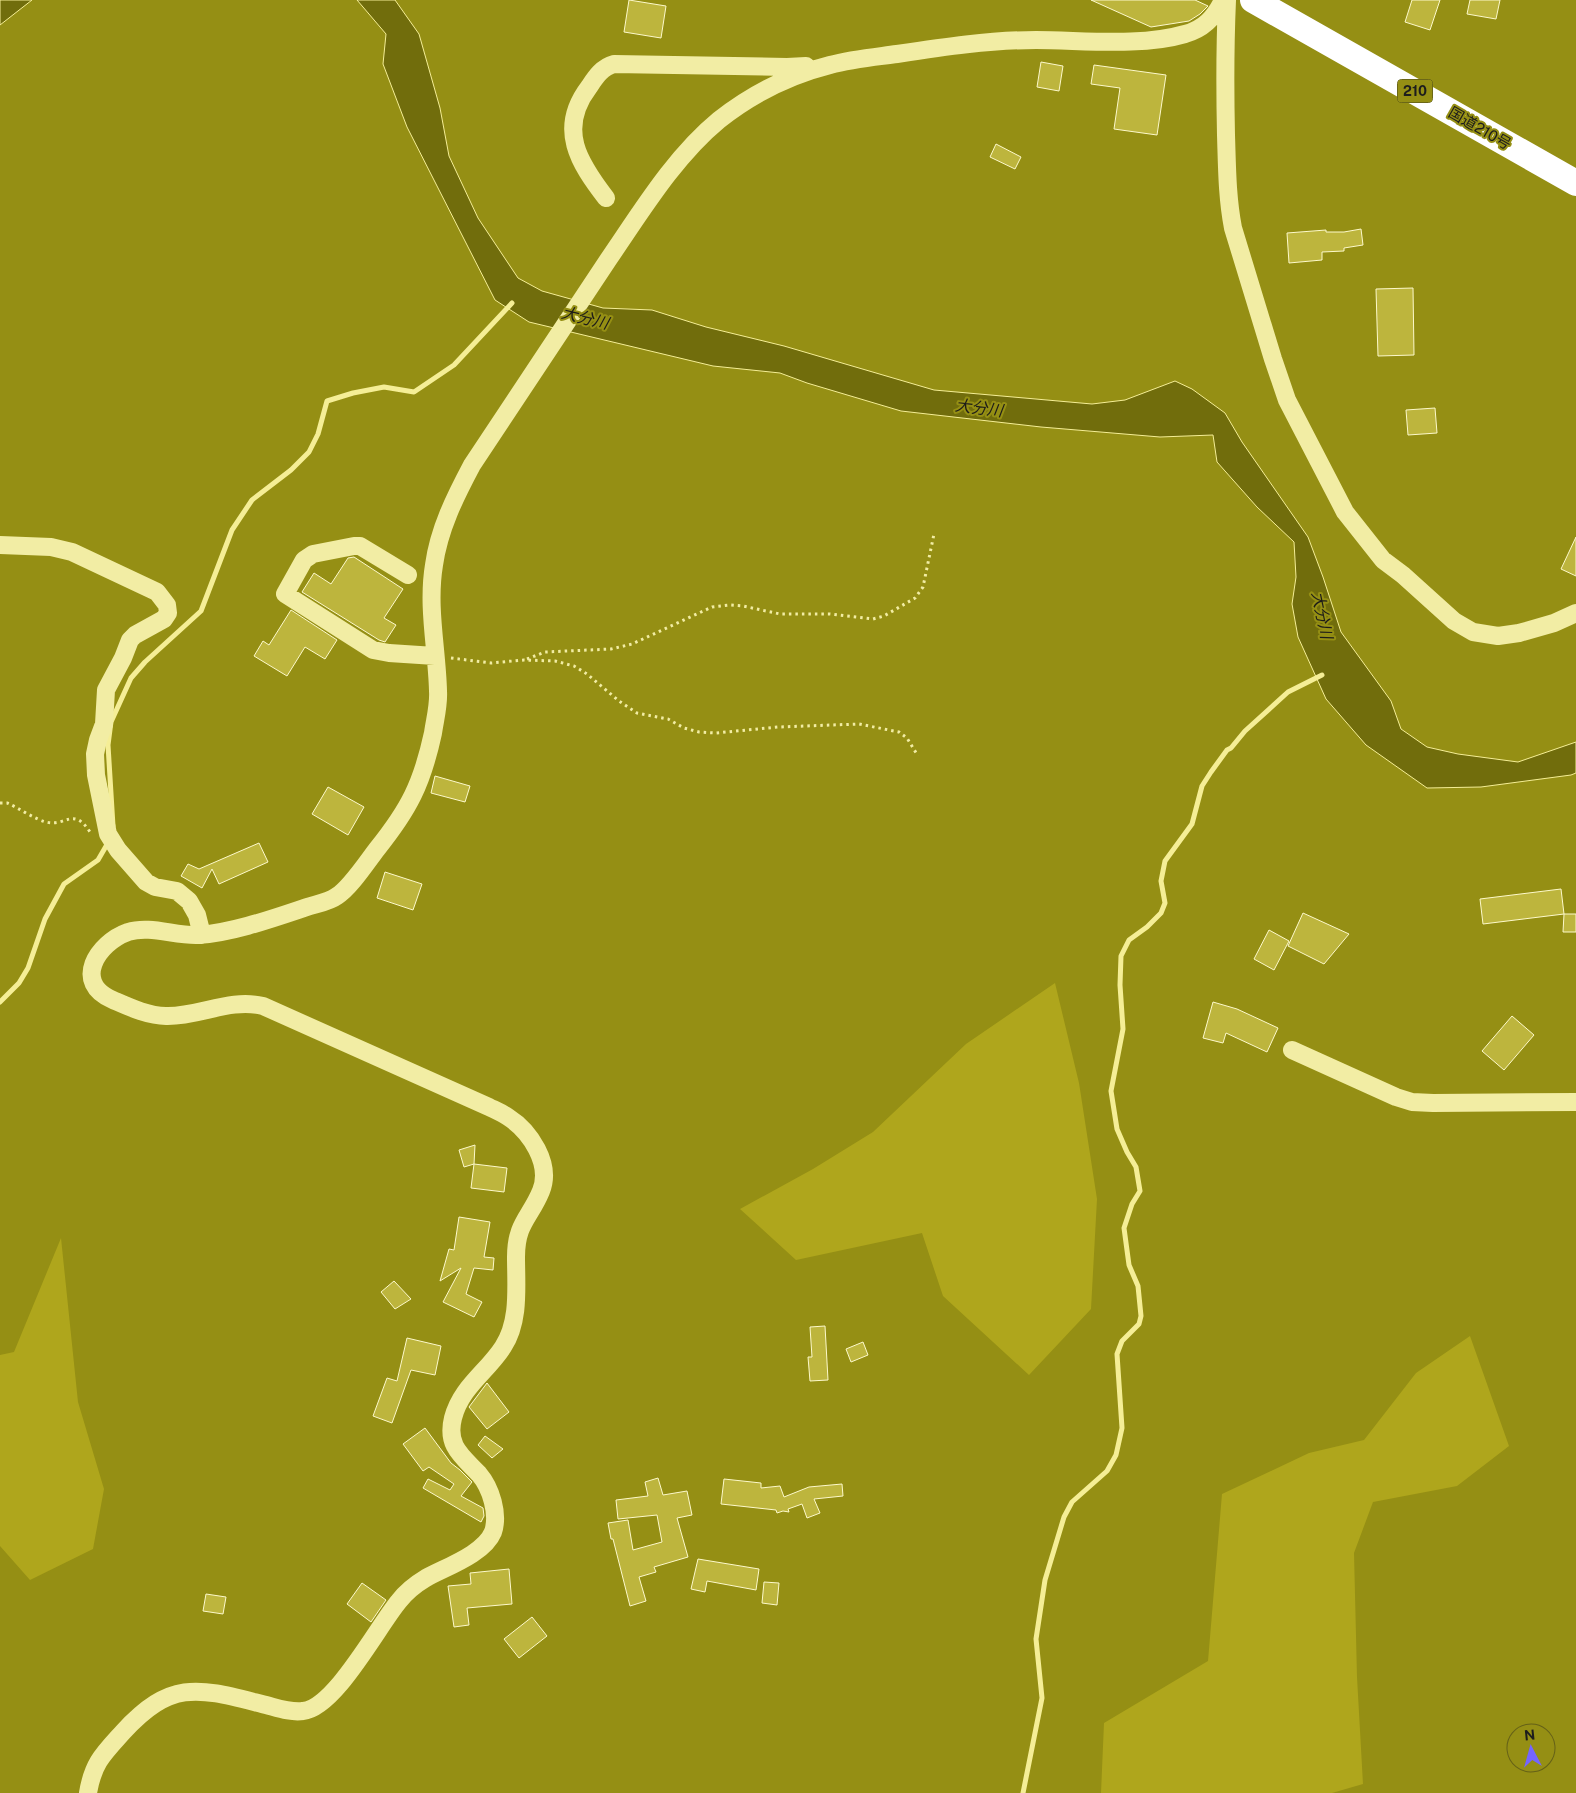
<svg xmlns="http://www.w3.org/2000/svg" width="1576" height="1793" font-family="'Public Sans','Noto Sans JP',sans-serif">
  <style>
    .green { fill: #afa61c }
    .water { fill: #716d0c; stroke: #f5ee96 }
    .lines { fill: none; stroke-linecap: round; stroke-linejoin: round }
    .stream { stroke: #f5ee96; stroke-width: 5 }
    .building { fill: #bdb53d; stroke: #fdf9cb }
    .path { stroke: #f2eda4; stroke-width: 3; stroke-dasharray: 2.5 4; stroke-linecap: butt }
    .minor { stroke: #f2eda4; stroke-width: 18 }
    .highway { stroke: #fff; stroke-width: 26 }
    .labels { text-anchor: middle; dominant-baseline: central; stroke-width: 4; stroke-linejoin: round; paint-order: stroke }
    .shield { fill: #958f14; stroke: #413f1a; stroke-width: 1 }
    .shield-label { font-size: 14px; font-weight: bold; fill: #1d1d1d }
    .street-label { font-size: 15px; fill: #1d1d1d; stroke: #958f14 }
    .water-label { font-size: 16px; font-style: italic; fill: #1d1c19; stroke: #958f14 }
  </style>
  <rect width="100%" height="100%" fill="#958f14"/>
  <path class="green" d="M1055,983L1079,1083L1097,1199L1091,1309L1029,1375L943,1296L922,1233L796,1260L740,1209L813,1169L873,1132L966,1044Z
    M61,1238L78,1402L104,1489L93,1549L30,1580L0,1546V1355L14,1352Z
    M1470,1336L1509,1446L1457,1486L1373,1502L1354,1553L1357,1677L1363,1784L1332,1793H1101L1104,1723L1208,1661L1222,1494L1309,1453L1364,1440L1416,1373Z"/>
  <path class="water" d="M0,0H32L0,25Z
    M357,0H395L419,34L440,108L449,156L478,218L518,278L542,291L603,308L652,310L706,327L784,346L934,390L1092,404L1125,400L1175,381L1192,389L1225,413L1242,442L1308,537L1323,577L1341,632L1391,701L1401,729L1427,747L1458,754L1518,762L1576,742V773L1571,775L1481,787L1427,788L1366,745L1326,699L1298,637L1292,604L1296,577L1294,542L1257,507L1217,462L1213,435L1160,437L1041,427L901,411L807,383L780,373L713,366L529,322L495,300L407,127L383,64L386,34Z"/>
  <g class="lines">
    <path class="stream" d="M113,826L108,745L111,722L131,678L145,662L201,611L232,530L252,500L291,470L309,452L318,434L327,401L353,393L384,387L414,392L454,365L512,303
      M0,1002L19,983L28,968L45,919L64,884L98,860L109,841
      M1023,1793L1042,1698L1036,1639L1045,1580L1064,1517L1072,1502L1107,1471L1116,1455L1122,1428L1117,1354L1122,1341L1139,1324L1141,1316L1138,1286L1129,1265L1124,1228L1132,1204L1140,1191L1136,1167L1127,1152L1117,1129L1111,1091L1123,1029L1120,985L1121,956L1129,940L1147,927L1161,913L1165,903L1161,881L1165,861L1192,824L1202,786L1211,772L1227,750L1231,748L1245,731L1288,692L1322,675"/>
  </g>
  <path class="building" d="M629,0L666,6L661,38L624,32Z
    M1091,0H1195L1208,6L1200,14L1189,21L1151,27Z
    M1412,0H1440L1430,30L1405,22Z
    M1470,0H1500L1496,19L1467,14Z
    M1041,62L1063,66L1059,91L1037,87Z
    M1094,65L1166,75L1157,135L1114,129L1120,88L1091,84Z
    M996,144L1021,157L1015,169L990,157Z
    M1361,229L1363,245L1344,248V251L1322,252V260L1289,263L1287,233L1326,230V232H1344Z
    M1413,288L1414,355L1378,356L1376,289Z
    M1435,408L1437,433L1408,435L1406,410Z
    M1576,537V576L1561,569Z
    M354,557L403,589L384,618L396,625L385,642L379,640L302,592L314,573L331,584L348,558Z
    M291,610L337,640L325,659L305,647L287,676L254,656L263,641L269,645Z
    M435,776L470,786L465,802L431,793Z
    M328,787L364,807L348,835L312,814Z
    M259,843L268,862L219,884L212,869L202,888L181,876L188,864L199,869Z
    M385,872L422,884L413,910L377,898Z
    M1561,889L1564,914L1483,924L1480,899Z
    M1303,913L1349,934L1324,964L1288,946Z
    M1564,914H1576V932H1563Z
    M1269,930L1289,941L1274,970L1254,959Z
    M1213,1002L1237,1009L1278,1028L1267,1052L1226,1033L1223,1043L1203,1038Z
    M1512,1016L1534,1035L1504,1070L1482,1051Z
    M475,1145L474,1164L464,1167L459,1150Z
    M474,1164L507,1168L504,1192L471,1188Z
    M459,1217L490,1222L484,1257L494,1258L493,1270L474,1268L466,1294L482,1302L474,1317L443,1302L461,1268L440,1281L449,1249L454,1250Z
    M394,1281L411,1299L395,1309L381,1292Z
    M825,1326L828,1380L810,1381L808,1357H812L810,1327Z
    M407,1338L441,1346L435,1375L411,1370L392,1423L373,1416L387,1378L397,1381Z
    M863,1342L868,1355L851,1362L846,1349Z
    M487,1383L509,1412L487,1429L469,1407Z
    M425,1428L451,1463L460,1470L472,1482L461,1496L483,1508L484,1516L481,1522L423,1488L428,1479L450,1490L454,1484L429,1467L423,1471L403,1444Z
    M485,1436L503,1449L492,1458L478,1445Z
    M658,1478L663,1495L687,1491L692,1515L677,1518L688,1557L654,1567L656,1572L639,1577L646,1601L630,1606L613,1539H611L608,1523L628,1520L633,1550L662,1542L657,1515L618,1519L616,1500L648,1496L645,1482Z
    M724,1479L761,1483V1488L780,1486L784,1497L809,1487L842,1484L843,1496L814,1499L820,1513L807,1518L802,1504L788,1509L789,1512L783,1511L777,1513L776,1510L721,1504Z
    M698,1559L759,1569L756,1590L707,1581L705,1592L691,1589Z
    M509,1569L512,1604L467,1608L469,1625L454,1627L448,1586L471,1584L470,1573Z
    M764,1582L779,1583L777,1605L762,1603Z
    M362,1583L386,1600L371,1622L347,1604Z
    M206,1594L226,1597L223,1614L203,1611Z
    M532,1617L547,1636L519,1658L504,1639Z"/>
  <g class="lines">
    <path class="path" d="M451,658L491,663L524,660L555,661L574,666L587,674L619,701L637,713L668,719L684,728L699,732L716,733L778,727L859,724L899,732L907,738L918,756
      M527,659L545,652L611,649L632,644L712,607L730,605L743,606L780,614H830L873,619L884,616L915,598L923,587L934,534
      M0,803H7C19,808 34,819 46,822C66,827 73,806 90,832"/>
    <path class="minor" d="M1227,0C1225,45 1225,90 1226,135C1227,166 1227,197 1233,228L1273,359L1287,400L1345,512L1383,560L1403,575L1454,621L1473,632L1498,636L1519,633L1554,623L1576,613
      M606,198C579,163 557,129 589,87C595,78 602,67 614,64L787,67L806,66
      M0,545L51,547L72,552L157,592L167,605L168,613L164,619L135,635L130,640L123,658L106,690L104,724L98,740L95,754L96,775L108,834L118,850L146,882L155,887L177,891L189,901L197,915L202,935
      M408,575L360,546H354L313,554L304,560L285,594L373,650L389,653L435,656
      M1292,1050L1396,1097L1412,1102L1433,1103L1576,1102
      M88,1793C93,1763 103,1754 123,1732C172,1679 198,1688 262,1704C275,1707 290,1713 303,1711C335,1708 378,1626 399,1601C406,1592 416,1584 426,1578C446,1567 484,1554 493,1532C499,1514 491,1488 479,1474C462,1456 446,1446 453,1418C461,1387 487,1372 503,1347C520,1321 516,1287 516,1257C516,1223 530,1218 541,1191C552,1164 530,1131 508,1117C502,1113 495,1110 489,1107L263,1006C229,998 199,1017 166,1016C148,1016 129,1007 113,1000C72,983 97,943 128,932C150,925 175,936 198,935C232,933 274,918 307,907C316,904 329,902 337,896C350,888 367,862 377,849C409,809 422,784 433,733C435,719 439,705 438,691C437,649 427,607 434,565C439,529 455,497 472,465C517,396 563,328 608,260C641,212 674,157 719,120C752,94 790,75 830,65C852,59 875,57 897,54C943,47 990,40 1036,40C1082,40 1141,47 1185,34C1204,29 1215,17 1223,0"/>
    <path class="highway" d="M1253,0L1576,183"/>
  </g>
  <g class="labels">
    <rect class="shield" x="1397.5" y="79.5" width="35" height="23" rx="4"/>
    <g class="shield-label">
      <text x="1415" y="91">210</text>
    </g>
    <g class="street-label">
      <text transform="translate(1480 128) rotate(30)">国道210号</text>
    </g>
    <g class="water-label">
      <text transform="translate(585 318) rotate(14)">大分川</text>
      <text transform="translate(979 408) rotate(7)">大分川</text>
      <text transform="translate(1322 615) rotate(78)">大分川</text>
    </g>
  </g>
  <g transform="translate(1531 1748) rotate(354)"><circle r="24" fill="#958f14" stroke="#656118"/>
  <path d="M0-4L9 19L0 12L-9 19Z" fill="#7465ff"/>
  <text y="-8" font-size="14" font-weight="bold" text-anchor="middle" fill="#1d1d1d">N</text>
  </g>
</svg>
